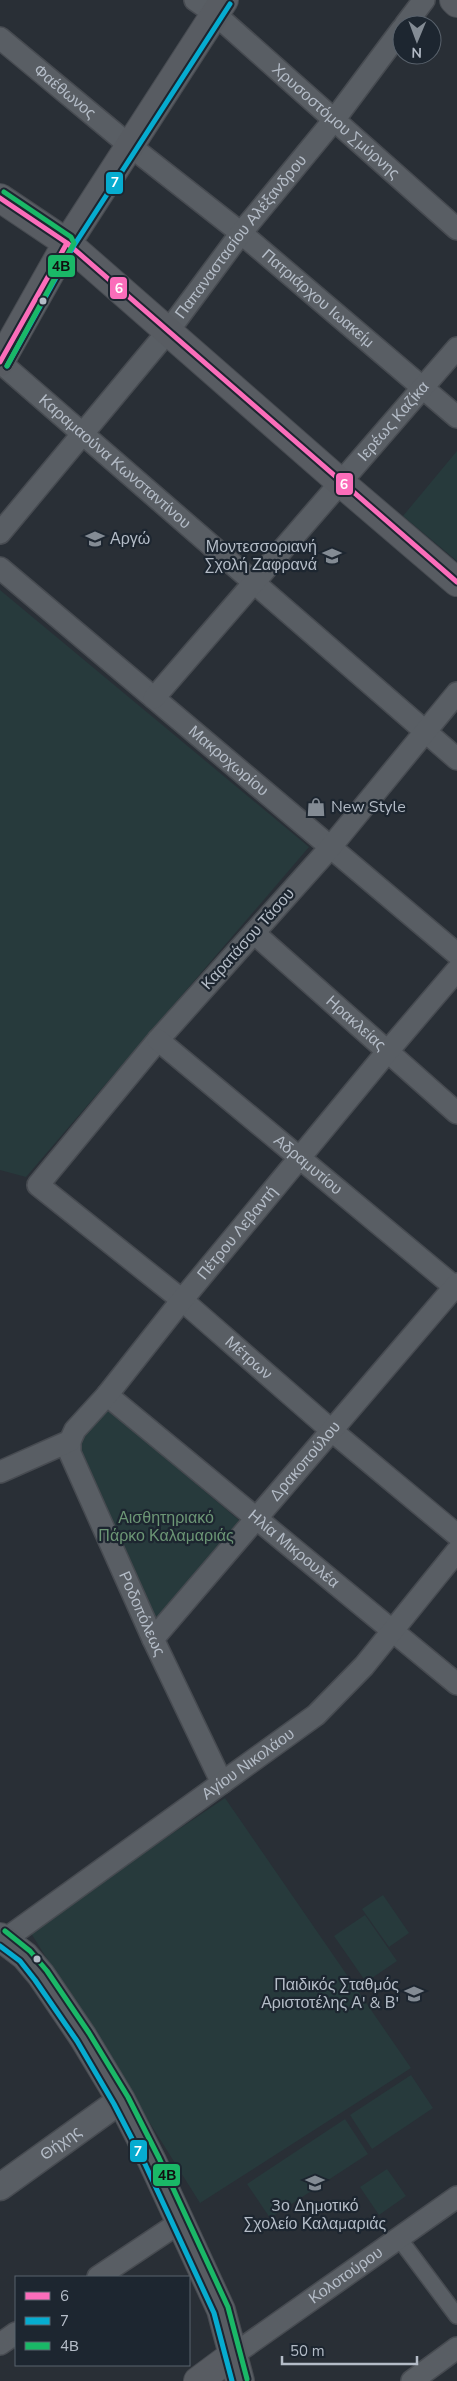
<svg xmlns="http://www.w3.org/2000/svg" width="457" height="2381" font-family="'Nunito Sans',sans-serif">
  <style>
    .green { fill: #273a3c }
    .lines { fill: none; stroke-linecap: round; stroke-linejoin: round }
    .pedestrian-casing { stroke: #474b51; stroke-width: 18 }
    .minor-casing { stroke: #474b51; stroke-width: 24 }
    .tertiary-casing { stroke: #474b51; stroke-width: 29 }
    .secondary-casing { stroke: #474b51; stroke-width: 30 }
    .pedestrian { stroke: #595e64; stroke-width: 15 }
    .minor { stroke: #595e64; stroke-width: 21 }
    .tertiary { stroke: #595e64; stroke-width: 26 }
    .secondary { stroke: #585c62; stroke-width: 28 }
    .bus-1-casing { stroke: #1d2630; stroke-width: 9 }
    .bus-2-casing { stroke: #1d2630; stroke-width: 9 }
    .bus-3-casing { stroke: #1d2630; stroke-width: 9 }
    .bus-1 { stroke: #fb6dba; stroke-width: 5 }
    .bus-2 { stroke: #06acd0; stroke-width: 5 }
    .bus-3 { stroke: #1ab867; stroke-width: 5 }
    .bus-dot { fill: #b4bcc7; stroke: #1d2630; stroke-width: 2 }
    .labels { text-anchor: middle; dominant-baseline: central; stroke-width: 4.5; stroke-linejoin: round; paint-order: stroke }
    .street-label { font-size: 16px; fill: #b4bcc7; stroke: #1d2630 }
    .poi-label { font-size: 16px; fill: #b4bcc7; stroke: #1d2630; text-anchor: start }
    .park-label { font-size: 16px; fill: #6c9675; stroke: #1d2630 }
    .line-badge { stroke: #1d2630; stroke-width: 2 }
    .badge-label { font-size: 14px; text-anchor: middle; font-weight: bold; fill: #fff }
    .pale-badge-label { font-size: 14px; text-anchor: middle; font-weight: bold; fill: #111 }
  </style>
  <rect width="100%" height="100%" fill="#292f36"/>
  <path class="green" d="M457,451V561L403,516Z
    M0,590L309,847L26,1177L0,1170Z
    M104,1406L240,1521L152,1624L76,1442Z
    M225,1798L411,2068L200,2203L29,1930Z
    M383,1895L409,1933L389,1947L362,1909Z
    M365,1915L397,1961L366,1982L334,1936Z
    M411,2075L433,2108L372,2149L350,2115Z
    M345,2119L368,2154L270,2218L247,2184Z
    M387,2169L406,2196L379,2215L360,2187Z"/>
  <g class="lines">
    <g class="pedestrian-casing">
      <path id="pedestrian" d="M398,2237L457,2316"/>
    </g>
    <g class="minor-casing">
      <g id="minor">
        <path id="s1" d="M195,0L215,14L457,229"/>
        <path d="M405,25L424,0"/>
        <path id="s2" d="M0,38L129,145L241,233L457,417"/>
        <path id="s3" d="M0,362L457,759"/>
        <path id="s4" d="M0,533L169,330L241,233L334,120L402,29"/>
        <path id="s5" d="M0,568L457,954"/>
        <path id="s6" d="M457,693L329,849L158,1040L38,1185L182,1300L331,1430L457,1535"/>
        <path id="s7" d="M154,698L457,348"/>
        <path id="s8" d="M254,933L457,1113"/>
        <path id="s9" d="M158,1040L457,1289"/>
        <path id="s10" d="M107,1395L457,1684"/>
        <path id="s11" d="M70,1441V1453L153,1639L222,1783"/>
        <path id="s12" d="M0,1472L70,1441L75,1430L107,1395L182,1300L387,1052L457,970"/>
        <path id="s13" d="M153,1639L457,1284"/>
        <path id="s14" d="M0,1943L316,1715L364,1666L457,1551"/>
        <path d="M98,2277L179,2223"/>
        <path d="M0,2344L16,2333"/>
        <path id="s15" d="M233,2355L457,2197"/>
        <path d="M412,2381L457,2348"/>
      </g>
    </g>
    <g class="tertiary-casing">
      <g id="tertiary">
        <path id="s16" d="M0,2187L121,2100"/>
      </g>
    </g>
    <g class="secondary-casing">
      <path id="secondary" d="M454,0L457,3
        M0,198L67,243L340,482L457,582
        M0,362L67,243L224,0
        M0,1937L25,1956L41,1975L83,2037L121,2100L152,2161L221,2310L240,2381
        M198,2381L233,2355"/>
    </g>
    <use href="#pedestrian" class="pedestrian"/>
    <use href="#minor" class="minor"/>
    <use href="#tertiary" class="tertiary"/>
    <use href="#secondary" class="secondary"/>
    <g class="bus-1-casing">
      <path id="bus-1" d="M0,198L67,243L457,582
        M0,362L67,243"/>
    </g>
    <g class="bus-2-casing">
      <path id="bus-2" d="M7,366L73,247L230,4
        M0,1946L20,1961L35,1980L77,2041L114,2104L145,2164L214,2313L232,2381"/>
    </g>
    <g class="bus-3-casing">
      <path id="bus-3" d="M4,192L71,237L74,243L7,366
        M5,1931L30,1951L47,1971L89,2033L128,2097L159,2158L228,2307L247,2379"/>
    </g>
    <use href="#bus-1" class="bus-1"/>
    <use href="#bus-2" class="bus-2"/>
    <use href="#bus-3" class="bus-3"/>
  </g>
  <defs>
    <g id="school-bare" transform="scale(1.5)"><path d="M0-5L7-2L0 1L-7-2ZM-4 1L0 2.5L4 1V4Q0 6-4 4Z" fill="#838b94" stroke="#1d2630" stroke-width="2.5" paint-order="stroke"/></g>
    <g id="shop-bare" transform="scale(1.5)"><path d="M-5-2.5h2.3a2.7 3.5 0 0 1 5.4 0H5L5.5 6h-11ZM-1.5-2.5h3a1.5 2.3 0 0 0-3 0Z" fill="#838b94" stroke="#1d2630" stroke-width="2.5" paint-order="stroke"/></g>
  </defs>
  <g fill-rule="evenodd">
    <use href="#school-bare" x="95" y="539"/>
    <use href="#school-bare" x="332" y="556"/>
    <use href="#shop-bare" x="316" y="807"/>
    <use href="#school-bare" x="414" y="1994"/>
    <use href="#school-bare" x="315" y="2183"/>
  </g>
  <g class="bus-dot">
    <circle cx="43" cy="301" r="4.5"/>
    <circle cx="37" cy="1959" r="4.5"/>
  </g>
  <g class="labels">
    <g class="street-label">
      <text stroke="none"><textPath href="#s2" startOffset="84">Φαέθωνος</textPath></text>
      <text stroke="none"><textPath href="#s1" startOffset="186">Χρυσοστόμου Σμύρνης</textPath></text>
      <text stroke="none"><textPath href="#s4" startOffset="382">Παπαναστασίου Αλέξανδρου</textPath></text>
      <text stroke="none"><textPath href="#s2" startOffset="411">Πατριάρχου Ιωακείμ</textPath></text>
      <text stroke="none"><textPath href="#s7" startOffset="366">Ιερέως Καζίκα</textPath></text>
      <text stroke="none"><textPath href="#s3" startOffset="152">Καραμαούνα Κωνσταντίνου</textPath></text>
      <text stroke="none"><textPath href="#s5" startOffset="299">Μακροχωρίου</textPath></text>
      <text transform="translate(248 939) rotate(-48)">Καρατάσου Τάσου</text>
      <text stroke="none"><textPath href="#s8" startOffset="136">Ηρακλείας</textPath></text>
      <text stroke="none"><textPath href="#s9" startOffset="195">Αδραμυτίου</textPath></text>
      <text stroke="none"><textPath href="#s12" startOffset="344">Πέτρου Λεβαντή</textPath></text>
      <text stroke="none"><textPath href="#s6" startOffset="919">Μέτρων</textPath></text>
      <text stroke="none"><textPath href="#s13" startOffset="234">Δρακοπούλου</textPath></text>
      <text stroke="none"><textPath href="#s10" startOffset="242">Ηλία Μικρουλέα</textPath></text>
      <text stroke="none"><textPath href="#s11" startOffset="188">Ροδοπόλεως</textPath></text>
      <text stroke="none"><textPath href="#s14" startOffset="306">Αγίου Νικολάου</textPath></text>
      <text stroke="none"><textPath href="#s16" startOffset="75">Θήχης</textPath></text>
      <text stroke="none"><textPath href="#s15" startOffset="138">Κολοτούρου</textPath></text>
    </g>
    <g class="poi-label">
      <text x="110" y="539">Αργώ</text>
      <text x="317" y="547" text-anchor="end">Μοντεσσοριανή<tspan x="317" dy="18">Σχολή Ζαφρανά</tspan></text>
      <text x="331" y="807">New Style</text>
      <text x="399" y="1985" text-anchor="end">Παιδικός Σταθμός<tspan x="399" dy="18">Αριστοτέλης Α' &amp; Β'</tspan></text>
      <text x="315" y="2206" text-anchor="middle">3ο Δημοτικό<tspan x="315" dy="18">Σχολείο Καλαμαριάς</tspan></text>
    </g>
    <g class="park-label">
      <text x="166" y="1518">Αισθητηριακό<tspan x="166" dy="18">Πάρκο Καλαμαριάς</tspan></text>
    </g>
  </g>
  <g class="line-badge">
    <rect x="105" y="171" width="19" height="24" rx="5" fill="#06acd0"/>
    <rect x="47" y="254" width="29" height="24" rx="5" fill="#1ab867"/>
    <rect x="109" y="276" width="19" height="24" rx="5" fill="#fb6dba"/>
    <rect x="335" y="472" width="19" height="24" rx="5" fill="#fb6dba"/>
    <rect x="129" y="2139" width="19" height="24" rx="5" fill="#06acd0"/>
    <rect x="152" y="2163" width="29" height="24" rx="5" fill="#1ab867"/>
  </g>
  <g class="badge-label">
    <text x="115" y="187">7</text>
    <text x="119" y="293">6</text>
    <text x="344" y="489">6</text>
    <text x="138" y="2156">7</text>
  </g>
  <g class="pale-badge-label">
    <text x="61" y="271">4Β</text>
    <text x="167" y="2180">4Β</text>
  </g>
  <rect x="15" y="2276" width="175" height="90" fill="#1d2630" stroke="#59626c"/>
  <rect x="25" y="2292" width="25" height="8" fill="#fb6dba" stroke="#59626c"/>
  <text x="60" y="2301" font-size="15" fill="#b4bcc7">6</text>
  <rect x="25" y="2317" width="25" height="8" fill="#06acd0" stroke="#59626c"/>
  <text x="60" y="2326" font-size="15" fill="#b4bcc7">7</text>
  <rect x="25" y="2342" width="25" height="8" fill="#1ab867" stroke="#59626c"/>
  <text x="60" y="2351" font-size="15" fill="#b4bcc7">4Β</text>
  <g transform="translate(417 40) rotate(181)"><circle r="24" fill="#1d2630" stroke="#59626c"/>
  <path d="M0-4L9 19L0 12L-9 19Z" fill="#838b94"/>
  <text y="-8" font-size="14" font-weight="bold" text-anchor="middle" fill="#b4bcc7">N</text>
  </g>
  <path d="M282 2356v8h135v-8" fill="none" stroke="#b4bcc7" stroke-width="2.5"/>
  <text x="290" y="2356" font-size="15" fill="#b4bcc7" stroke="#1d2630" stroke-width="4" paint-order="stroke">50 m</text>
</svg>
